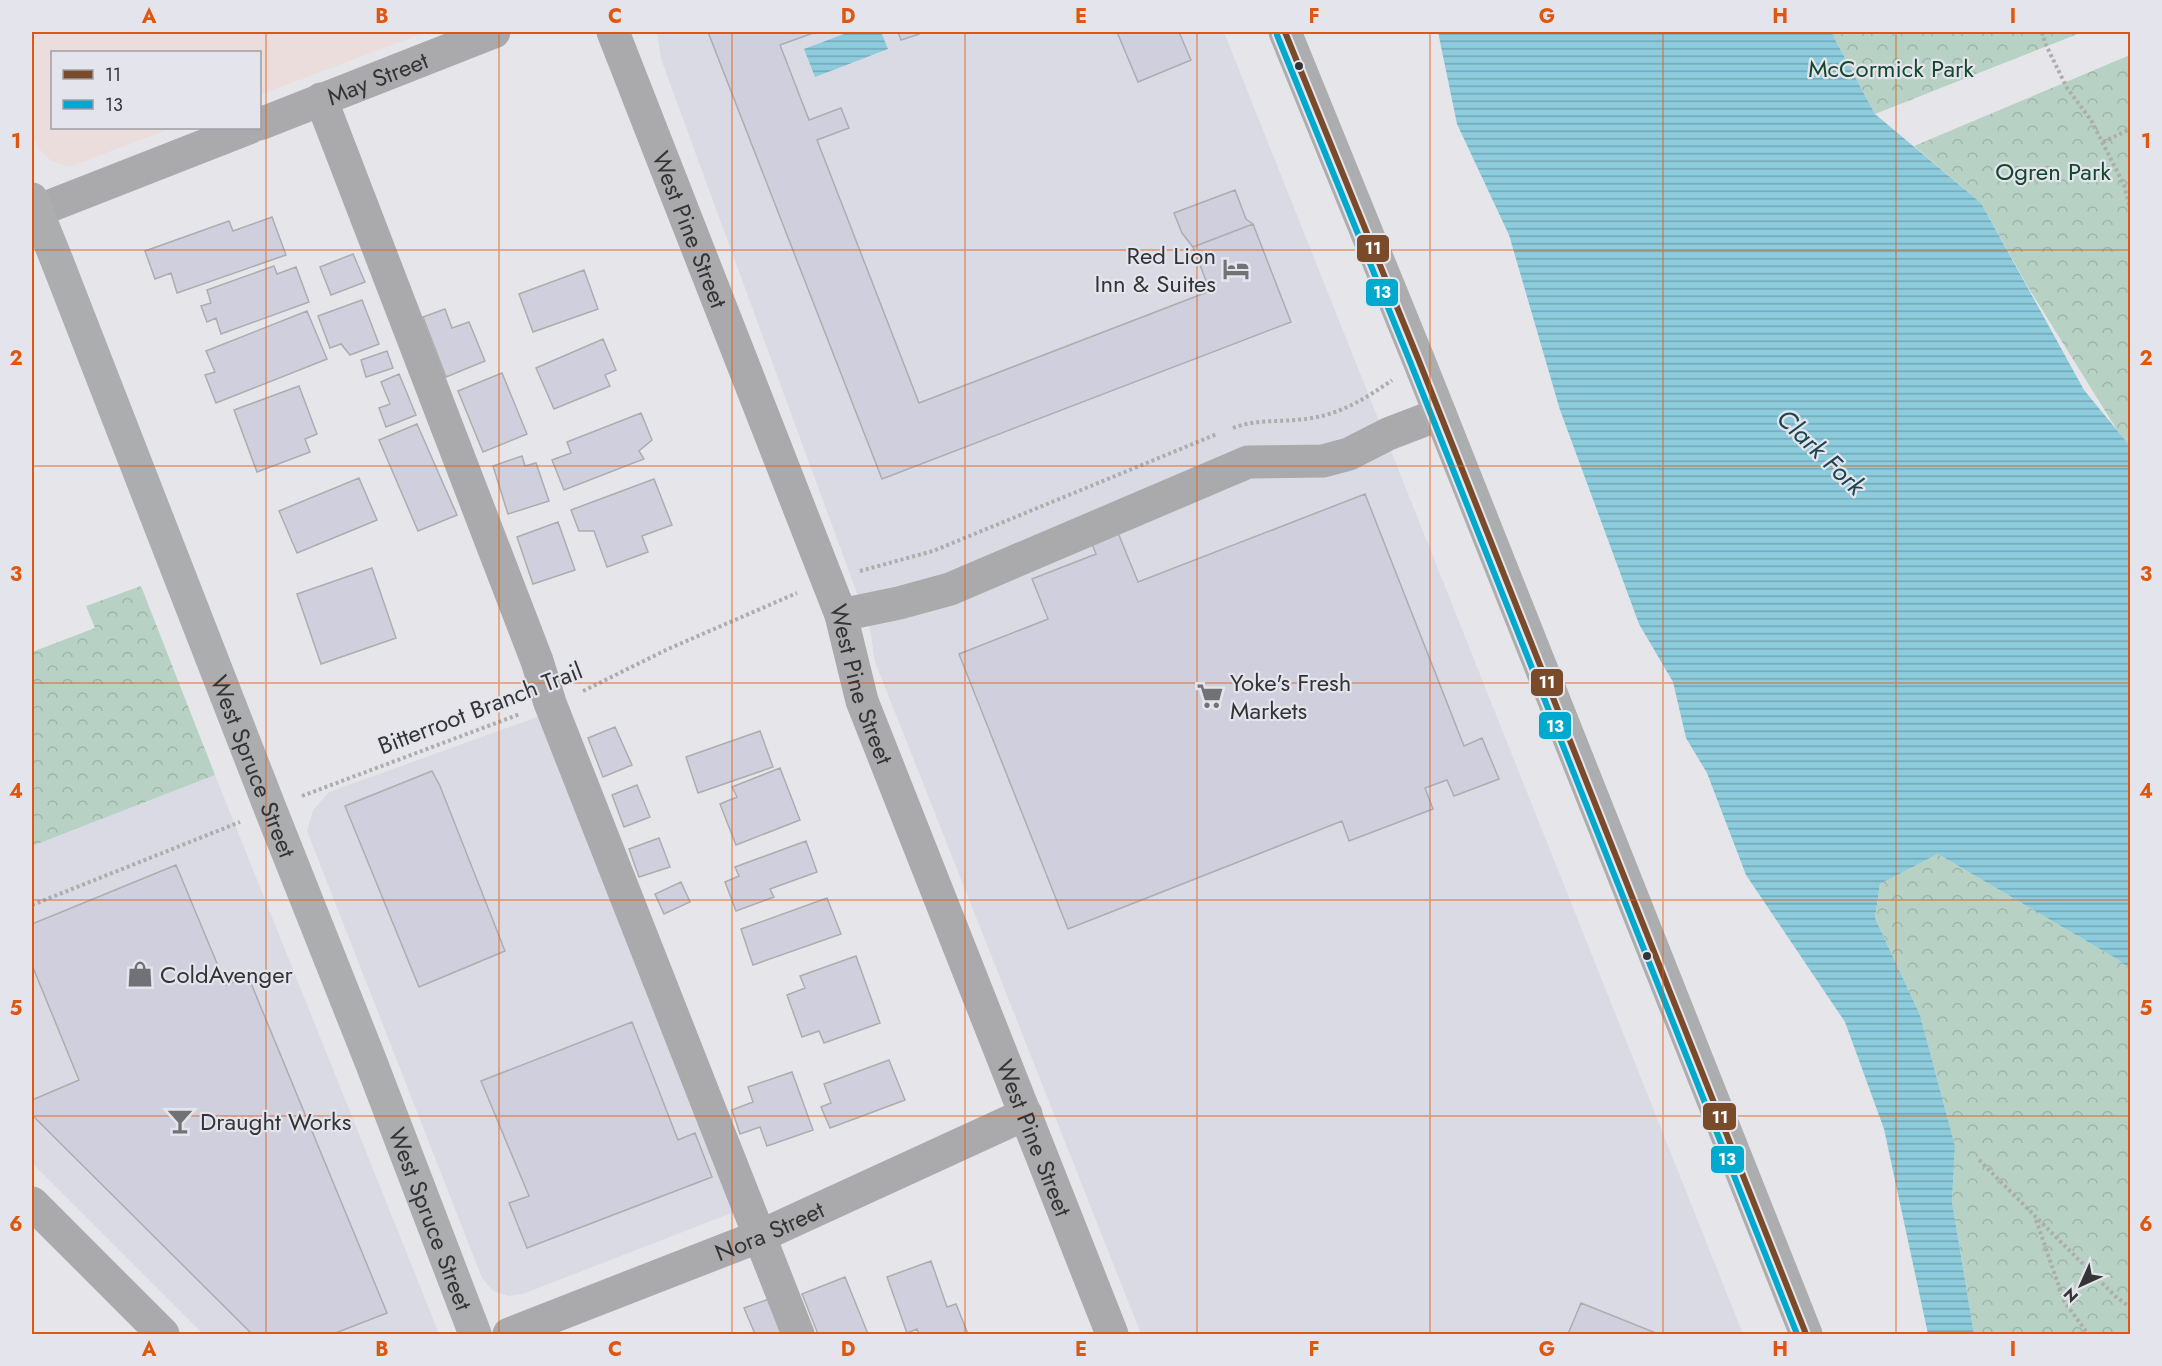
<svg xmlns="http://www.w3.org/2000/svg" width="2162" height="1366" font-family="Jost,sans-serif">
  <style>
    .built { fill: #d9dae4 }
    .medical { fill: #ebdddc }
    .park { fill: url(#park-crowns) }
    .water { fill: url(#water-rules) }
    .building { fill: #cfcfdd; stroke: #adadb0; stroke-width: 1.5 }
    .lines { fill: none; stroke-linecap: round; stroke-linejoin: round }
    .path { stroke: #adadae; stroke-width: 4; stroke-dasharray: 3 3; stroke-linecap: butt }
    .minor { stroke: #aaaaac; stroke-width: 33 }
    .major { stroke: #acadae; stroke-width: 33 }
    .bus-1-casing { stroke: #e4e4ec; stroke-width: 10 }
    .bus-2-casing { stroke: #e4e4ec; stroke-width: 10 }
    .bus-1 { stroke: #7a4b2a; stroke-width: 6 }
    .bus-2 { stroke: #00a9ce; stroke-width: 6 }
    .grid { fill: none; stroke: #df570e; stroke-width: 1.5; stroke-opacity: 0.55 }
    .bus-dot { fill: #343437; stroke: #e4e4ec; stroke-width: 2 }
    .labels { text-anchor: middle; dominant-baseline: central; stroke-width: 4.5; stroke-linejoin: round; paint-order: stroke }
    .park-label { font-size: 24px; fill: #12482d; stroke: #e4e4ec }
    .street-label { font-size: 24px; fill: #343437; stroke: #e4e4ec }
    .poi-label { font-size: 24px; fill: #343437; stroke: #e4e4ec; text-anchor: start }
    .water-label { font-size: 26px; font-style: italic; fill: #1c454f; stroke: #e4e4ec }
    .line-badge { stroke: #e4e4ec; stroke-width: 2 }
    .badge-label { font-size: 16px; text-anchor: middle; font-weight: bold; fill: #fff }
    .neatline { fill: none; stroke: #df570e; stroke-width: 2 }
    .grid-label { font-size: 20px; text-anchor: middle; font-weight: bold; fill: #df570e }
  </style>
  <defs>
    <pattern id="park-crowns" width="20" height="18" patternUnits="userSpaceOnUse" patternTransform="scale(1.5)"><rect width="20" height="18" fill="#b7d2c4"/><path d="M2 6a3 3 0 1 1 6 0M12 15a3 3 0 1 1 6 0" fill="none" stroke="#9eb5a9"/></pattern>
    <pattern id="water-rules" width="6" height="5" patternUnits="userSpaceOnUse" patternTransform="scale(1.5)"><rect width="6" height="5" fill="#8dccdd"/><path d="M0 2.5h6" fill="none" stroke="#74a6b4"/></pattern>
  </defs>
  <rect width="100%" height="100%" fill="#e6e6ea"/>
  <path class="built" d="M657,32H1224L1743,1334H1141L875,662L870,629L661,59Z
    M554,711L747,1207L523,1294L509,1296L493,1291L482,1278L307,831L313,810L329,792Z
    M215,775L426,1301L439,1334H203L32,1163V846Z"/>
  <path class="medical" d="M32,32H426L260,95V52H52V128H172L69,167L50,160L37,147L32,132Z"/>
  <path class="park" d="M1831,32H2083L1875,114Z
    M2130,55V446L2117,430L2028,287L1981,203L1914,146Z
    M141,586L215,775L32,846V652L95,628L86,606Z
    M1938,854L2117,959L2130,969V1334H1974L1952,1202L1955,1146L1920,1015L1875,918L1880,884Z"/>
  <path class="water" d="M849,32H881L888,49L815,77L804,49Z
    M1438,32H1831L1875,114L1981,203L2084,390L2130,446V969L2117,959L1938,854L1880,884L1875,918L1920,1015L1955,1146L1952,1202L1974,1334H1928L1884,1129L1845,1022L1746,875L1707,773L1686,738L1673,682L1639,624L1560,410L1509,235L1457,124Z"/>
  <path class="building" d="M708,32H816L780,45L809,120L841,108L849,128L817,140L919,403L1210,291L1193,247L1253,224L1291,322L882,479Z
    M898,32H918L919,34L901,40Z
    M1117,32H1179L1191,60L1138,82Z
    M1235,190L1246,219L1253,224L1193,247L1182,233L1174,213Z
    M272,217L286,255L177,293L171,273L155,279L145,251L229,221L233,231Z
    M353,254L365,282L331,295L320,267Z
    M274,266L277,274L296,267L309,302L221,334L216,318L207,322L201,306L211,303L207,290Z
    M584,270L598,309L533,332L519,294Z
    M362,300L379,344L350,355L341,344L330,348L318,316Z
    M445,309L452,328L469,322L485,361L446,377L423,317Z
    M307,311L327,359L216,403L205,375L215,372L206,351Z
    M603,339L616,370L605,375L610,386L554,409L536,368Z
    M387,351L393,368L366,377L361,360Z
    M502,373L527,434L483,452L458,391Z
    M399,374L416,415L386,427L379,408L390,404L381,382Z
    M299,386L317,434L305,439L310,452L257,472L234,410Z
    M641,413L652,440L639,451L644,459L564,490L552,460L571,453L567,442Z
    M417,424L457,515L418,531L379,440Z
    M522,456L525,466L536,463L549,501L508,514L493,466Z
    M359,478L377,520L297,553L279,511Z
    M654,479L672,525L642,536L648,552L607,567L594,531H579L571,510Z
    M1365,494L1464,746L1482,738L1499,779L1454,796L1447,780L1425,788L1433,809L1349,841L1342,821L1068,929L959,654L1048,619L1032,579L1096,554L1088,534L1114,523L1138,582Z
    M558,522L575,570L533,584L517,537Z
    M372,568L396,638L321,664L297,594Z
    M615,727L632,765L603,777L588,738Z
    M760,731L773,767L698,793L686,757Z
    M780,768L800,820L736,845L720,804L737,797L732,787Z
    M432,771L440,786L505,951L419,987L345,806Z
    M637,785L650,817L624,827L612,795Z
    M659,838L670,867L639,877L629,849Z
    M806,841L817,872L770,889L774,897L736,911L725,882L739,876L735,867Z
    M176,865L226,985L248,976L387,1313L333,1334H252L32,1115V1100L79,1080L32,965V924Z
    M681,882L690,902L664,914L655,894Z
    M827,898L841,934L753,965L741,929Z
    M856,956L880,1023L824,1043L819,1031L802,1037L787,995L805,988L800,976Z
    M632,1022L678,1140L695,1133L712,1177L527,1248L509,1203L529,1196L481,1081Z
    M889,1060L905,1100L830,1128L821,1107L831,1103L824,1084Z
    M792,1072L813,1130L767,1146L760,1127L740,1134L732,1110L753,1102L748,1087Z
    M931,1261L947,1307L956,1304L968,1334H919L917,1329L907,1333L887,1277Z
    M845,1277L868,1334H818L802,1294Z
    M769,1299L783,1334H755L744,1308Z
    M1581,1303L1656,1333L1655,1334H1568Z"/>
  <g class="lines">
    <path class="path" d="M2042,32L2045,43L2067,88L2091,120L2124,185L2130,207
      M2103,142L2130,129
      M1233,428C1258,418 1285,423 1312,418C1342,413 1367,398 1392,380
      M860,571L933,551L1217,434
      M583,691L668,649L797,593
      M302,796L520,714
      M32,905L240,822
      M1979,1160L2115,1296L2130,1307
      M2036,1220L2064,1301L2088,1334"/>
    <g class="minor">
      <path id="s1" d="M613,32L841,615L862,701L1112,1334"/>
      <path d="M321,99L537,661L550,703L798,1334"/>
      <path id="s2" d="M260,124L494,32"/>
      <path d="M32,213L249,128"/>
      <path d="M841,615L899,603L950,589L1248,462L1323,461L1349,454L1388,434L1440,414"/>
      <path d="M32,1203L163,1334"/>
      <path id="s3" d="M509,1334L760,1236L1026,1114"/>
    </g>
    <g class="major">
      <path d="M1285,32L1419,361L1806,1334"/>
      <path id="s4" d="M32,199L57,261L270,808L371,1062L475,1334"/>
    </g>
    <g class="bus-1-casing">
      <path id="bus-1" d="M1285,32L1419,361L1806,1334"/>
    </g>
    <g class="bus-2-casing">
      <path id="bus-2" d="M1277,35L1411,364L1797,1334"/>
    </g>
    <use href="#bus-1" class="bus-1"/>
    <use href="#bus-2" class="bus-2"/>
  </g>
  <path class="grid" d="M266,32V1334M499,32V1334M732,32V1334M965,32V1334M1197,32V1334M1430,32V1334M1663,32V1334M1896,32V1334M32,250H2130M32,466H2130M32,683H2130M32,900H2130M32,1116H2130"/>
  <defs>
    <g id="hotel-bare" transform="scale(2.07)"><path d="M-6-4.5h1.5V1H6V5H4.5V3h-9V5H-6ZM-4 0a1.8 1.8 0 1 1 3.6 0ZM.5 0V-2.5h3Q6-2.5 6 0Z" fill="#727276" stroke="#e4e4ec" stroke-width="2.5" paint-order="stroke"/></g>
    <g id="supermarket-bare" transform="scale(2.07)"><path d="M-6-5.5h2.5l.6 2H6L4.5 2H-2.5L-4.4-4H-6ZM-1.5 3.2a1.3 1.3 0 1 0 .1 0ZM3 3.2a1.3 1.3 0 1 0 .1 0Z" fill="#727276" stroke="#e4e4ec" stroke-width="2.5" paint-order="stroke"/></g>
    <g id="shop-bare" transform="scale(2.07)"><path d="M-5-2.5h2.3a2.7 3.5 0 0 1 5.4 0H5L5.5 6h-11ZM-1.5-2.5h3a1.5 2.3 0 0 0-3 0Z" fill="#727276" stroke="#e4e4ec" stroke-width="2.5" paint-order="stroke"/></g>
    <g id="bar-bare" transform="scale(2.07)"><path d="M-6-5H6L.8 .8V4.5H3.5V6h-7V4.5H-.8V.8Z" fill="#727276" stroke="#e4e4ec" stroke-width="2.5" paint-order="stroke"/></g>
  </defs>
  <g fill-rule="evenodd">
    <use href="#hotel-bare" x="1236" y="269"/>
    <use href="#supermarket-bare" x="1210" y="696"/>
    <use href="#shop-bare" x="140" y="974"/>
    <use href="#bar-bare" x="180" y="1121"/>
  </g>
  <g class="bus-dot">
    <circle cx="1299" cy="66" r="5"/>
    <circle cx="1647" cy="956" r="5"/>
  </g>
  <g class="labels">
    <g class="park-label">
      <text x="1891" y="68">McCormick Park</text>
      <text x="2053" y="171">Ogren Park</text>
    </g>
    <g class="street-label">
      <text stroke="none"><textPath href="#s2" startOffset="126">May Street</textPath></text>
      <text stroke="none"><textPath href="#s1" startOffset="212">West Pine Street</textPath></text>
      <text stroke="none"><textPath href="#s1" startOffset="698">West Pine Street</textPath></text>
      <text transform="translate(480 708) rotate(-21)">Bitterroot Branch Trail</text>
      <text stroke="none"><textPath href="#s4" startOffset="609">West Spruce Street</textPath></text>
      <text stroke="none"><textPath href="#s1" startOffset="1184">West Pine Street</textPath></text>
      <text stroke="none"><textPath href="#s4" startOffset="1095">West Spruce Street</textPath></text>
      <text stroke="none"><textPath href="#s3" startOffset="280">Nora Street</textPath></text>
    </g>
    <g class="poi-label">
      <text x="1216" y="255" text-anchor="end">Red Lion<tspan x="1216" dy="28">Inn &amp; Suites</tspan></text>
      <text x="1230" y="682">Yoke's Fresh<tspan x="1230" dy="28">Markets</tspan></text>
      <text x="160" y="974">ColdAvenger</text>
      <text x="200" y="1121">Draught Works</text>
    </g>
    <g class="water-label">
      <text transform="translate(1821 452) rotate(44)">Clark Fork</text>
    </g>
  </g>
  <g class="line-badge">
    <rect x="1356" y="234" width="34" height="29" rx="6" fill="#7a4b2a"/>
    <rect x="1365" y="278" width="34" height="29" rx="6" fill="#00a9ce"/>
    <rect x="1530" y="668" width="34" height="29" rx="6" fill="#7a4b2a"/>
    <rect x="1538" y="711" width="34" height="29" rx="6" fill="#00a9ce"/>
    <rect x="1702" y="1102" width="35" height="29" rx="6" fill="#7a4b2a"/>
    <rect x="1710" y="1145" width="35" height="29" rx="6" fill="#00a9ce"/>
  </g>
  <g class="badge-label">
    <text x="1373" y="254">11</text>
    <text x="1382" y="298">13</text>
    <text x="1547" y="688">11</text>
    <text x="1555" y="732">13</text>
    <text x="1720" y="1123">11</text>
    <text x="1727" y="1165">13</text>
  </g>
  <rect width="2162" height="1366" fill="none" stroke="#e4e4ec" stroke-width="66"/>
  <rect x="51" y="51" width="210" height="78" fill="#e4e4ec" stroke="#9e9ea4" stroke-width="1.5"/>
  <rect x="63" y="70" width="30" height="9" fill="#7a4b2a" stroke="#9e9ea4" stroke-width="1.5"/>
  <text x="105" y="81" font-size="18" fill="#343437">11</text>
  <rect x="63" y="100" width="30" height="9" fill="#00a9ce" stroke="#9e9ea4" stroke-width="1.5"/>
  <text x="105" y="111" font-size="18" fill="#343437">13</text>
  <g transform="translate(2081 1285) rotate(225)" stroke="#e4e4ec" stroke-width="4.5" paint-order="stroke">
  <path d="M0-4.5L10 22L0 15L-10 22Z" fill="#343437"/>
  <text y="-9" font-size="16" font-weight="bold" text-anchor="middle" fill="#343437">N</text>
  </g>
  <rect x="33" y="33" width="2096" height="1300" class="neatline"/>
  <g class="grid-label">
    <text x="149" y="23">A</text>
    <text x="382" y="23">B</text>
    <text x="615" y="23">C</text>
    <text x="848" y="23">D</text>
    <text x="1081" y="23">E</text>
    <text x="1314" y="23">F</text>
    <text x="1547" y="23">G</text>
    <text x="1780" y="23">H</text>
    <text x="2013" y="23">I</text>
    <text x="16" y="148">1</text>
    <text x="2146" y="148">1</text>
    <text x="16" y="365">2</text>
    <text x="2146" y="365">2</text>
    <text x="16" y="581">3</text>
    <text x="2146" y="581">3</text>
    <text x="16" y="798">4</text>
    <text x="2146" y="798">4</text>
    <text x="16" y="1015">5</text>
    <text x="2146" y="1015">5</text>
    <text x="16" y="1231">6</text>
    <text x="2146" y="1231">6</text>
    <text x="149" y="1356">A</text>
    <text x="382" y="1356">B</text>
    <text x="615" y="1356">C</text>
    <text x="848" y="1356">D</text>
    <text x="1081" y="1356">E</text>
    <text x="1314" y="1356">F</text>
    <text x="1547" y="1356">G</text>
    <text x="1780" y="1356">H</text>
    <text x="2013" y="1356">I</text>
  </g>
</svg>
